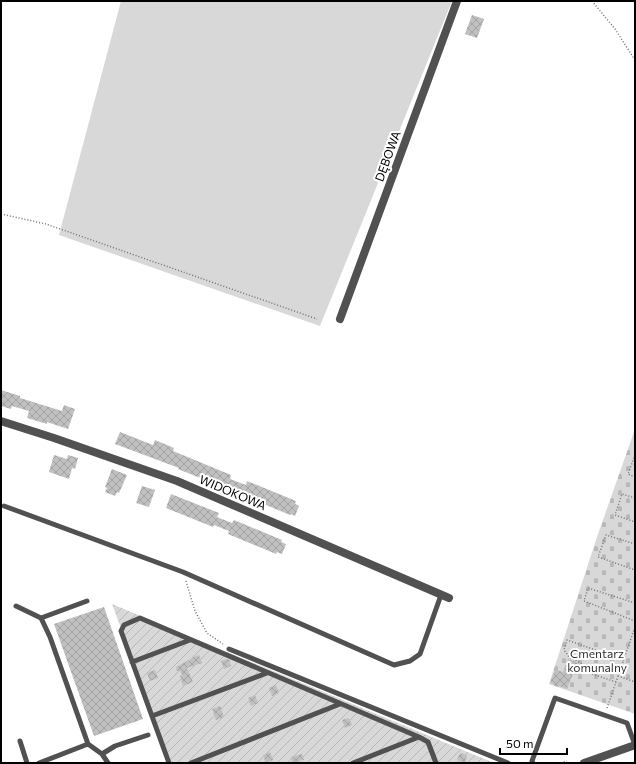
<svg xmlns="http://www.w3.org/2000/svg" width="636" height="764" font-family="Commissioner,sans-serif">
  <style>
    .green { fill: #d8d8d8 }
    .cemetery { fill: url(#cemetery-stones) }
    .garden { fill: url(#garden-furrows) }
    .building { fill: url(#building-cross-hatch) }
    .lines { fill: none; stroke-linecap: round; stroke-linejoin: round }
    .path { stroke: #737373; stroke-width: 1.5; stroke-dasharray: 1 2; stroke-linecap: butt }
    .service { stroke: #515151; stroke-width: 5 }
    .minor { stroke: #515151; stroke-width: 8 }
    .tertiary { stroke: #515151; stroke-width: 8 }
    .labels { text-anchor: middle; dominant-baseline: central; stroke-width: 4; stroke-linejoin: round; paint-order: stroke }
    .street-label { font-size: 12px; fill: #000; stroke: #fff }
    .park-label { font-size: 12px; fill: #2f2f2f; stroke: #fff }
  </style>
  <defs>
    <pattern id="cemetery-stones" width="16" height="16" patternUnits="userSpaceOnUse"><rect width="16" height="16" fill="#d8d8d8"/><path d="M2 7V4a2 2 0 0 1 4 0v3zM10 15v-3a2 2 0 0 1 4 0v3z" fill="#b8b8b8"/></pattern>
    <pattern id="garden-furrows" width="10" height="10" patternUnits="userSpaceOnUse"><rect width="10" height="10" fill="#d8d8d8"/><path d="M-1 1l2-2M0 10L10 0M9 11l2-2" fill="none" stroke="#b8b8b8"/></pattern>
    <pattern id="building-cross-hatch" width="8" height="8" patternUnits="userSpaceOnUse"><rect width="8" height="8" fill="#c0c0c0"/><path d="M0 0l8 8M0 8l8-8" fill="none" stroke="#a3a3a3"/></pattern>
  </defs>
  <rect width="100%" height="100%" fill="#fff"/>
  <path class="green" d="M121,1H452L320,326L59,235Z"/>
  <path class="cemetery" d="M635,429V714L549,684L597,537Z"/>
  <path class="garden" d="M112,604L494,763H171Z"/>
  <path class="building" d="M472,15L484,19L477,38L465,34Z
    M1,390L20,396V398L62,411L64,405L75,409L68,429L47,422V424L27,418L29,411L12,406L11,409L1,406Z
    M120,432L153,445L155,440L174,448L173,451L231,475L230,479L246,485L247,481L296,501L295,504L299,506L295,516L291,514L290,515L242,495V493L226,487L225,488L178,469L179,468L115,444Z
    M54,455L67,459L68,455L78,458L75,469L72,468L69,479L49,472Z
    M112,469L127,475L119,493L117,492L115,496L105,492L107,488L105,487Z
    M142,486L155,490L149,507L136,503Z
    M171,494L219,513L217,517L232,523L234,520L282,540L281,542L286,544L282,554L277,552L276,554L228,534L229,531L214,525L213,527L166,508Z
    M104,607L143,719L94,736L54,624Z
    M199,655L202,663L187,668L193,682L183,686L180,676L182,675L180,671H177L176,667L191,659V658Z
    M226,659L229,660L231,666L224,669L221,661Z
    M568,659L581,664L577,675L573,674L567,689L550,683L555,670L563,672Z
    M155,670L158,678L150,681L147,673Z
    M276,685L279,693L272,696L269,688Z
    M255,695L258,703L251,706L248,698Z
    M220,706L224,717L216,720L212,709Z
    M349,718L352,725L345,728L342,720Z
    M270,752L273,760L266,763L263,755Z
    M460,753L467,755L465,763L457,760Z
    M302,754L304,760L292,763L291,757Z"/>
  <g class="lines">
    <path class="path" d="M592,1L615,29L635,60
      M1,214L46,224L317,319
      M635,455L628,474L635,477
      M635,498L622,494L615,515L635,522
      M635,544L606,535L598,557L635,570
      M186,581L195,611L207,633L223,644
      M635,603L588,588L584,601L635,621
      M618,676L635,682
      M616,682L583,671L581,663L570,658L564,650L567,640L624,660
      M607,708L635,627
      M561,763L567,761"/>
    <path class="service" d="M4,506L183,572L394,665L410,661L420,654L441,595
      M16,606L41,618L50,637L88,744L102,754L108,763
      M41,618L87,601
      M229,649L508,763
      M132,662L190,640
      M152,716L267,673
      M20,741L27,763
      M102,754L115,746L148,735
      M39,763L88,744
      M169,763L121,631L124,625L140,618L419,737L428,742L436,763
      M191,763L340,704
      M353,763L419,737
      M533,763L532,761L555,698L627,723L635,745"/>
    <path class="minor" d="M340,319L457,1
      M1,421L54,438L177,481L449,598"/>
    <path class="tertiary" d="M584,763L635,745"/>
  </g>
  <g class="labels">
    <g class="street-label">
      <text transform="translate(387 156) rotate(-70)">DĘBOWA</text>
      <text transform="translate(233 492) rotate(23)">WIDOKOWA</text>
    </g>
    <g class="park-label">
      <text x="597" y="653">Cmentarz<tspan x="597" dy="14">komunalny</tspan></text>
    </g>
  </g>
  <rect width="636" height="764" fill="none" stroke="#000000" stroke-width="4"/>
  <path d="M500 748v6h67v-6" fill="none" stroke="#000000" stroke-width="2"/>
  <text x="506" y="748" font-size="12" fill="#000000" stroke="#ffffff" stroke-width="3" paint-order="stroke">50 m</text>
</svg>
